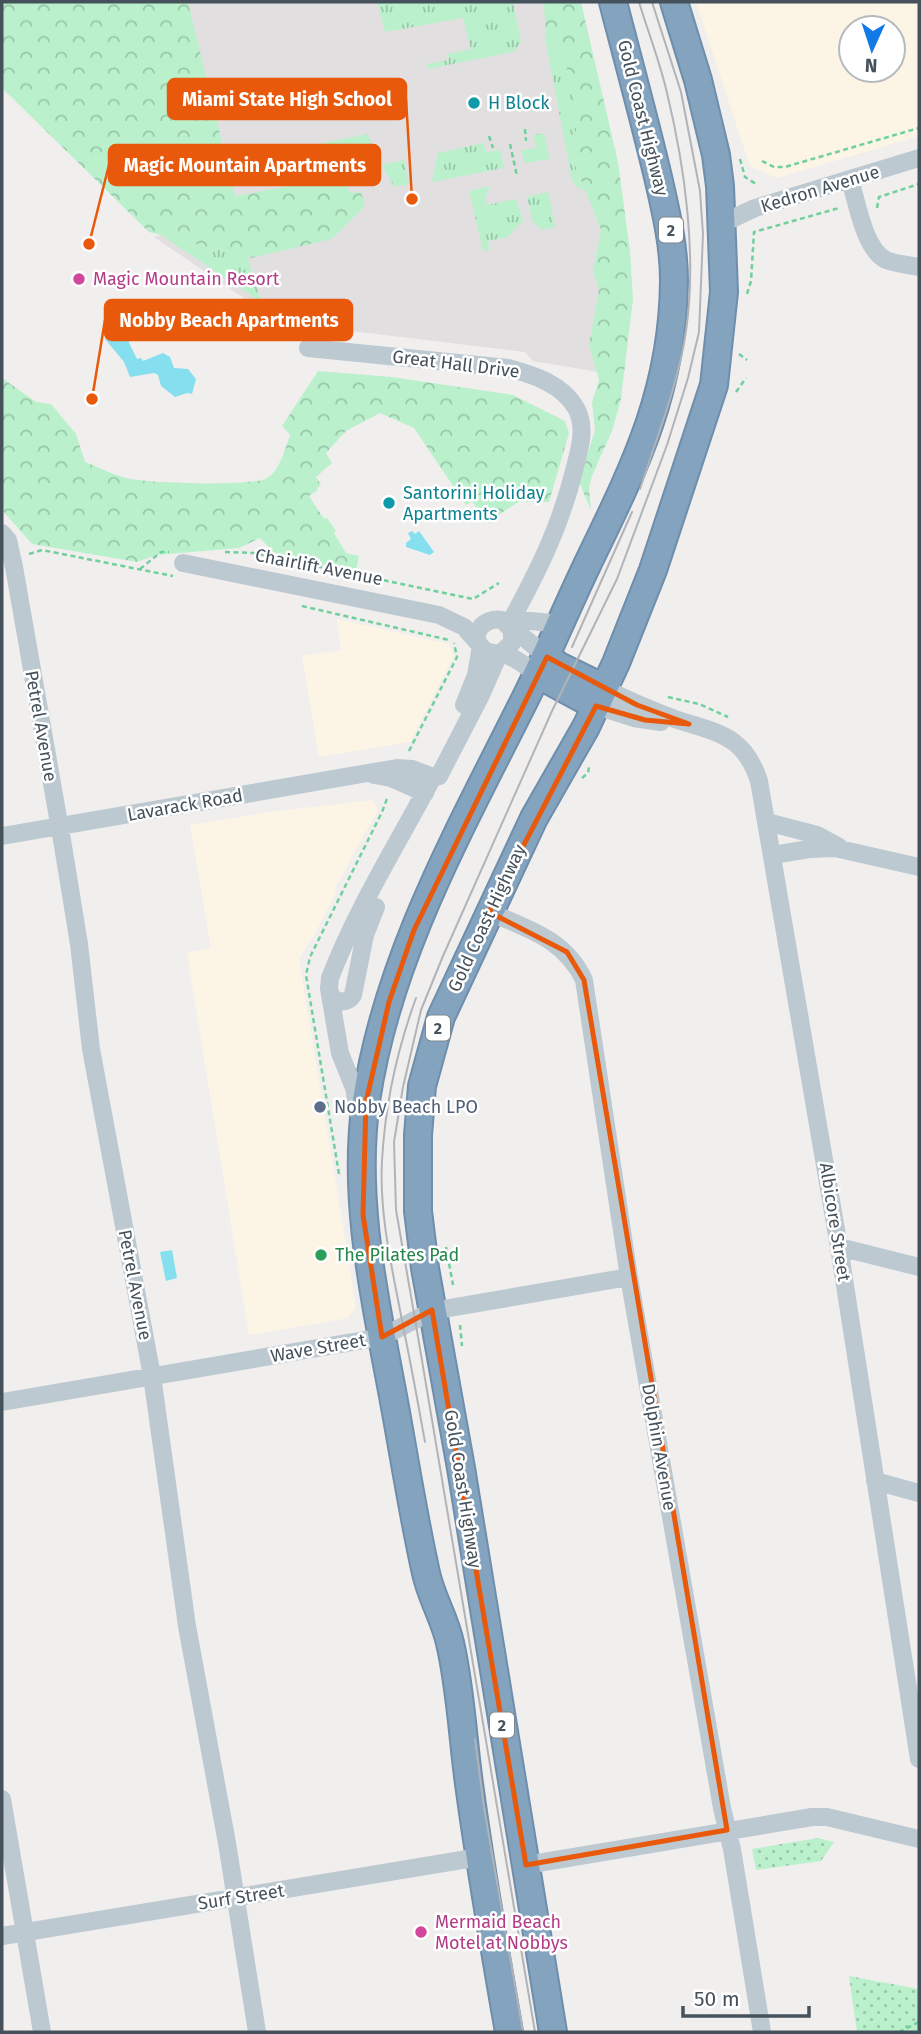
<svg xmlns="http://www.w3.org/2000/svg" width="921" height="2034" font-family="'Fira Sans',sans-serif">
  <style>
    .commercial { fill: #fcf5e6; fill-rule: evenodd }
    .education { fill: #e2dfe0 }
    .grass { fill: url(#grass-tufts) }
    .forest { fill: url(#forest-crowns) }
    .park { fill: url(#park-dots) }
    .water { fill: #85dfef }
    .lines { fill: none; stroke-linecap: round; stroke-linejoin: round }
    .highway-casing { stroke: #6e8eab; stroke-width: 30 }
    .path { stroke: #70d09c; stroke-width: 2.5; stroke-dasharray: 5 3.5; stroke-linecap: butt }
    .minor { stroke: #bdc9d1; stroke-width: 18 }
    .highway { stroke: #83a3bf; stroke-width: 26 }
    .tram { stroke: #b0b4b9; stroke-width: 2 }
    .marked { fill: none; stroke: #e8590c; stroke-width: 5; stroke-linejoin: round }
    .culture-dot { fill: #0f9aa8; stroke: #fff; stroke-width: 2.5 }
    .hotel-dot { fill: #d1479c; stroke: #fff; stroke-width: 2.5 }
    .service-dot { fill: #5c6f8a; stroke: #fff; stroke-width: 2.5 }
    .leisure-dot { fill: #2e9e5b; stroke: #fff; stroke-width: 2.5 }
    .labels { text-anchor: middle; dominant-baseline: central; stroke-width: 5; stroke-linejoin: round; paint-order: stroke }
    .shield { fill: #fff; stroke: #7d868d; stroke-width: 2 }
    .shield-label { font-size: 16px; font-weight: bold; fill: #45525c }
    .culture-label { font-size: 18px; fill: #0d838f; stroke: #fff; text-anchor: start }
    .street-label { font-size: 18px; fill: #45525c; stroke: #fff }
    .hotel-label { font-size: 18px; fill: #b23c85; stroke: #fff; text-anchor: start }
    .service-label { font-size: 18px; fill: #4e5e75; stroke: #fff; text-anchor: start }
    .leisure-label { font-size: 18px; fill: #27864d; stroke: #fff; text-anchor: start }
    .leader { fill: none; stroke: #e8590c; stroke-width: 2.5 }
    .callout-dot { fill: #e8590c; stroke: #fff; stroke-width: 2.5 }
    .callout { fill: #e8590c; stroke: #e8590c; stroke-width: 2.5 }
    .callout-label { font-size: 19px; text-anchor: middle; font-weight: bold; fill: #fff }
  </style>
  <defs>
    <pattern id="grass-tufts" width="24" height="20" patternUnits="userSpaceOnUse" patternTransform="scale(1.75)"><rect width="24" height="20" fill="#baf1cc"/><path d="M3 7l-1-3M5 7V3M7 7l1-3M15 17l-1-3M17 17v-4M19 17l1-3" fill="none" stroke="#99c6a9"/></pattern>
    <pattern id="forest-crowns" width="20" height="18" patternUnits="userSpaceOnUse" patternTransform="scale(1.75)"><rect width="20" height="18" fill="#baf1cc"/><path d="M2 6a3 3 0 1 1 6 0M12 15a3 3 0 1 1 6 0" fill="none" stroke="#99c6a9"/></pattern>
    <pattern id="park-dots" width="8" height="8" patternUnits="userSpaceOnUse" patternTransform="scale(1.75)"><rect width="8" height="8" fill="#baf1cc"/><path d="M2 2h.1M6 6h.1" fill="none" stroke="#99c6a9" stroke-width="1.8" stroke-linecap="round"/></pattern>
  </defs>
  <rect width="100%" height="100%" fill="#f1eeee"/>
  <path class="commercial" d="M696,2H919V136L777,178L750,166ZM851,28H893V70H851Z
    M337,619L449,644L454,655L410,742L319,757L302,656L341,650Z
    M373,800L378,810L335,888L336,892L317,930L299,959L356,1307L348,1318L249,1335L187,953L211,948L190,825L277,811Z"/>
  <path class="education" d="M120,2H565L613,247L604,373L533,361L525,352L335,329L316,319L261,310L154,237L226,218Z"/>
  <path class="grass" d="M377,2H513L521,42L513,52L428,69L427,64L449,60L448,54L471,49L463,18L385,32Z
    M546,44L565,58L570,87L580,116L570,152L585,191L577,187L572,180Z
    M544,133L550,159L525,163L521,150L536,148L533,135Z
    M368,134L375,155L328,165L322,143Z
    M483,143L486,152L500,150L504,168L432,182L438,153Z
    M404,160L409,184L394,187L382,165Z
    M490,186L485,198L487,205L516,199L523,220L508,237L488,241L489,250L483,251L469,191Z
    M548,192L555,227L542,230L532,221L527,197Z
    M161,235L247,257L261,302Z"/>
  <path class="forest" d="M2,2H126L127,4L142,2H188L235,196L344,176L350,193L361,192L365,206L332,239L251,258L149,232L2,88Z
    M544,2H581L618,162L630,251L633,299L621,399L612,431L592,476L589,488L591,510L579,482L595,430L592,402L599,380L589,345L599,290L593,271L601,230L570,152L580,116L570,87L565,58L546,44Z
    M318,371L392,377L513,395L565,421L569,433L549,502H518L500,514L497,522L487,523L472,501L466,505L414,428L380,413L346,431L326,453L332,463L316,477L321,485L317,488L318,490L309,496L324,519L327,518L336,531L334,533L346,553L359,556L356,571L277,556L260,538L239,548L156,555L137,562L32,544L2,510V378L36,402L51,404L76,434L85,462C100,468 116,476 131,479C153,483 251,487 267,478C280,471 285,448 290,435L282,426Z"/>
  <path class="park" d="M818,1838L834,1842L821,1861L756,1870L752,1849Z
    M849,1976L919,1989V2032H857Z"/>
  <path class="water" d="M113,326L124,327L129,333V343L137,359L141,358L143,361L163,353L170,357L174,368L188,369L196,379L192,394L187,393L175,397L161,386L158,375L154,373L130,377L124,362L105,339L106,331Z
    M412,531L415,534L419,531L434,552L430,555L406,547V543L411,539L408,533Z
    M172,1250L177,1278L166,1281L160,1252Z"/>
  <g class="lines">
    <g class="highway-casing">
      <path id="highway" d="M547,657L559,666L604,688
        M537,674L596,706
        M509,2032C495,1952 481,1872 470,1791C463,1744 461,1689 450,1643C445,1619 431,1597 426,1573C413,1515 404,1455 393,1396C375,1299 352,1200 366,1101C387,959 458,833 521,707C545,660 565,611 588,563C635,466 673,391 674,281C674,245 666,212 658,177C644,118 628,60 613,2
        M553,2032L461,1468L425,1268L418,1211V1135L422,1086L441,1017L534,818L586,727L616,663L653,570L714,385L724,292L720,186L716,155L698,80L674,2"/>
    </g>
    <path class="path" d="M303,100L392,81
      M525,129L526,141
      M489,136L493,148
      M510,144L517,176
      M740,159L745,177L756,184
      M762,161L774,167H785L919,128
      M877,208L879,197L919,184
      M747,294L751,281L754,232L839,208
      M739,354L747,360
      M736,392L746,378
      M225,552L254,553L473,599L499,583
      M29,554L42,550L173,576
      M140,569L161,552H169
      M302,606L449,640
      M668,697L699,704L728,717
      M409,751L457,657L454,643
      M582,778L588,773L589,767
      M339,1174L306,975L310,957L382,812L388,796
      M446,1247L453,1285
      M460,1325L462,1346
      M899,2032L919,2022"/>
    <path class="minor" d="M850,180C857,202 864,249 886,260C896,264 909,265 919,267
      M723,223L755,208L919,158
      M308,348L508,368C534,375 562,384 576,408C587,428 579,451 574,471C560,527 539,569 512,619
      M2,533L8,540L14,567L63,846L79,944L91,1049L152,1376L187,1626L227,1843L257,2032
      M183,563L439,615L464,627L479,644
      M505,622L512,619L560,624
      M508,624L547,657
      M501,653L512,643V630L502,620C485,616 467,635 483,649C490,655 497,652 504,654C516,658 527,667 537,674
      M604,688C627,700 651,710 675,719C716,733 744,734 759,781L839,1247L919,1759
      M464,705L476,675L481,646
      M596,706L634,718L661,722
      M374,775L391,778L425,793
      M767,822L817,835L839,847
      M2,836L397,768L412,769L433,777
      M773,855L809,849L835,848L919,867
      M489,912C528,929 565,939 584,980L629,1277L722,1808L732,1849L762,2032
      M330,992L332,998C340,1003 348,1003 353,995L365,935L376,907
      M359,1114L354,1088L340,1053L329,989L330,978C357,908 398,843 433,777L439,776L480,697L499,654
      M839,1247L919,1267
      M2,1402L382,1337L432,1311L629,1277
      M875,1481L919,1493
      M2,1799L42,2032
      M526,1865L812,1817H827L919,1839
      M2,1936L480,1857"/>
    <use href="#highway" class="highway"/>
    <path class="tram" d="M639,2C648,32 660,62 667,93C685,167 697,256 686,331C678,385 657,437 640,489
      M572,647L632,512
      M416,998C397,1050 385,1106 382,1161C379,1217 393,1271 403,1326C411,1364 418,1403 425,1442
      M475,1739L484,1807L523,2032
      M535,2032L415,1319L396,1210L394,1142L403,1087L421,1010L443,956L552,711L617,579L667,445L688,378L699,332L703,234L700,191L681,92L652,2"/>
  </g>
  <path class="marked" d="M547,657L637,705L689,724L645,720L596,706L489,912L567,952L584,980L727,1830L526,1865L432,1310L382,1337L363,1215L366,1102L389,1002L414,930Z"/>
  <g class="culture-dot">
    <circle cx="474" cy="103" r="7"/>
    <circle cx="389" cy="503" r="7"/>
  </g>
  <g class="hotel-dot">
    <circle cx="79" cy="279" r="7"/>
    <circle cx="421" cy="1932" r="7"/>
  </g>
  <circle class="service-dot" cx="320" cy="1107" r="7"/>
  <circle class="leisure-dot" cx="321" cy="1255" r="7"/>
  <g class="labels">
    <g class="shield">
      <rect x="659" y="217.5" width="24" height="25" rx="5"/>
      <rect x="426" y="1015.5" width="24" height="25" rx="5"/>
      <rect x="490" y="1712.5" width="24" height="25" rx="5"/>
    </g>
    <g class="shield-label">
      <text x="671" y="230">2</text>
      <text x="438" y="1028">2</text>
      <text x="502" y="1725">2</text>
    </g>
    <g class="culture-label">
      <text x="488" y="103">H Block</text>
      <text x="403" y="493">Santorini Holiday<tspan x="403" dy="21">Apartments</tspan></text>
    </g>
    <g class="street-label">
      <text transform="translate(643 118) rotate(76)">Gold Coast Highway</text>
      <text transform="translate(820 189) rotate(-17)">Kedron Avenue</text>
      <text transform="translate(456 364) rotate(7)">Great Hall Drive</text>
      <text transform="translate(319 567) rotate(11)">Chairlift Avenue</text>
      <text transform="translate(41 726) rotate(80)">Petrel Avenue</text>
      <text transform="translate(185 805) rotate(-10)">Lavarack Road</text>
      <text transform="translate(487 918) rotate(-65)">Gold Coast Highway</text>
      <text transform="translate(835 1222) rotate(81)">Albicore Street</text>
      <text transform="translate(135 1285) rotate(79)">Petrel Avenue</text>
      <text transform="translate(318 1348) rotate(-10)">Wave Street</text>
      <text transform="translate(659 1447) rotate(80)">Dolphin Avenue</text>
      <text transform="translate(463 1489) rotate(81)">Gold Coast Highway</text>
      <text transform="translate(241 1897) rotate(-9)">Surf Street</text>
    </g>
    <g class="hotel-label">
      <text x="93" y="279">Magic Mountain Resort</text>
      <text x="435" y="1922">Mermaid Beach<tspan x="435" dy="21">Motel at Nobbys</tspan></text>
    </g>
    <g class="service-label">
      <text x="334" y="1107">Nobby Beach LPO</text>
    </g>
    <g class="leisure-label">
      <text x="335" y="1255">The Pilates Pad</text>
    </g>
  </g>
  <path class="leader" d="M412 199L406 99M89 244L109 165M92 399L105 320"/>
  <g class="callout-dot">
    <circle cx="412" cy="199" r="7"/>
    <circle cx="89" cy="244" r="7"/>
    <circle cx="92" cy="399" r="7"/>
  </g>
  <g class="callout">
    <rect x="168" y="79" width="238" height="40" rx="7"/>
    <rect x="109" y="145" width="271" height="40" rx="7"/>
    <rect x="105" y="300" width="247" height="40" rx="7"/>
  </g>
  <g class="callout-label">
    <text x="287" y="106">Miami State High School</text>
    <text x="245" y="172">Magic Mountain Apartments</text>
    <text x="229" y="327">Nobby Beach Apartments</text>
  </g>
  <rect width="921" height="2034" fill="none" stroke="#45525c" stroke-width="7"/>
  <g transform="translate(872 49) rotate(183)"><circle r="33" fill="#ffffff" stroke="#b5babe" stroke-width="2"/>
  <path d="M0-5L12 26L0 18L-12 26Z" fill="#117ae7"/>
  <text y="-10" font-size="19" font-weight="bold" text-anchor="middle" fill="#45525c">N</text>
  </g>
  <path d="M683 2006v10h126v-10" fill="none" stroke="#45525c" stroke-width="3.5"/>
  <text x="694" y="2006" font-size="21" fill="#45525c" stroke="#ffffff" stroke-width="5" paint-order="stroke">50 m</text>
</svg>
